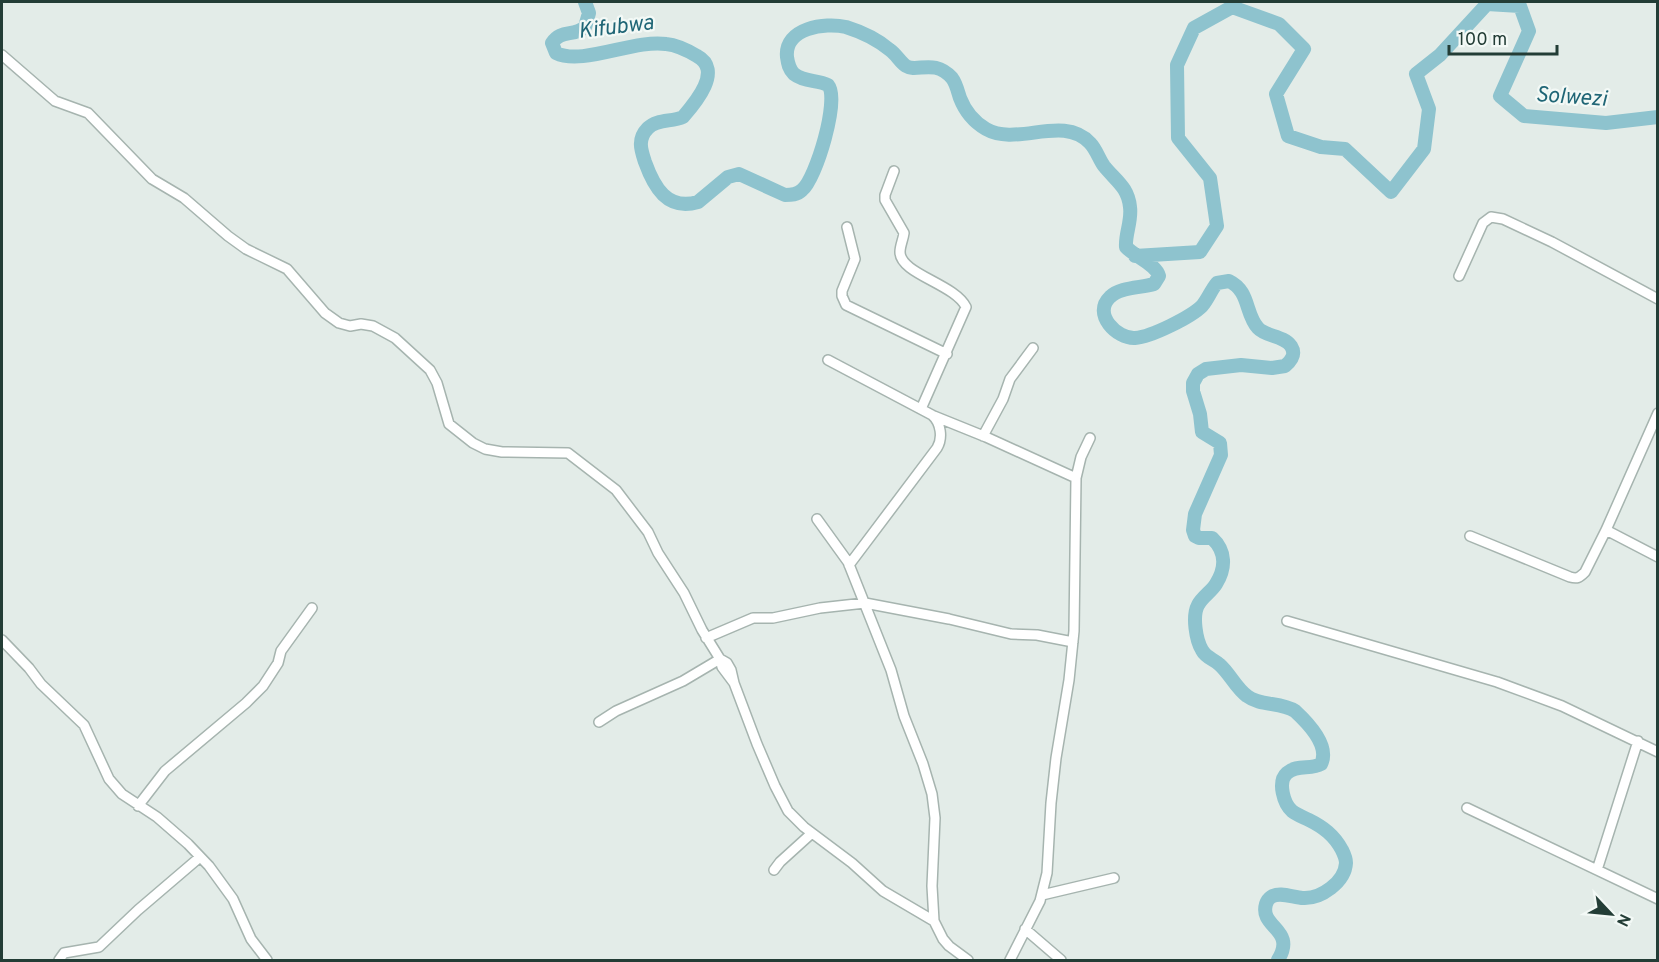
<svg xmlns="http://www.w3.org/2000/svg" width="1659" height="962" font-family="Overpass,sans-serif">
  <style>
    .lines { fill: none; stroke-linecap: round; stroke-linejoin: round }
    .river { stroke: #8ec3ce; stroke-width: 14 }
    .minor-casing { stroke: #a6b4af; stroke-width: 12 }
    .minor { stroke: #fff; stroke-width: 9 }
    .labels { text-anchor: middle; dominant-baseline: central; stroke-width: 4.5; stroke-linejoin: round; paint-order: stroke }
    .water-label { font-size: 22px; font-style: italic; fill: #206676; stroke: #f3f9f6 }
  </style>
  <rect width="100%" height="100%" fill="#e3ece8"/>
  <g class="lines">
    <path class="river" d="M585,2L589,13L585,27C574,37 561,29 552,43L556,53C582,66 635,39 666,44C677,45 687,50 697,56C723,70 696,102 683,117C672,122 657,119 648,128C637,139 641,150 645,162C654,187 667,211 698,202L728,177L739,174L785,195C791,195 797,195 802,190C816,179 840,99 828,85C817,80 804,82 794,74C789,69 788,64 787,57C784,28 825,22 846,27C862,32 877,39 890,50C896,54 900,62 906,66C917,73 934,58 952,78C956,83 958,92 960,98C965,111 974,122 986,129C1017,147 1063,114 1090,143C1096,149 1099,159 1104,166C1116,181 1128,187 1130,207C1132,221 1125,234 1126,247C1135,257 1156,264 1159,276L1154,284C1141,288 1120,287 1110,297C1092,314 1117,339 1135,338C1151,337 1191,317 1202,306C1208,299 1211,290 1217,283L1229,281C1250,291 1245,314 1258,328C1266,337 1283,335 1291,346C1296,354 1292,360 1285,366L1272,368L1241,365L1206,369L1198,374L1193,383V391L1200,414L1202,432L1220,443L1221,455L1195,514L1193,530L1195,536L1199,538H1212C1226,551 1226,568 1216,584C1211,592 1202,597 1198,605C1192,616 1196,640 1202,650C1206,658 1214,659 1220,665C1230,674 1236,688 1247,696C1260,706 1281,702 1295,711C1308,723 1330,746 1321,764C1311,770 1297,764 1287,773C1277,782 1284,804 1292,811C1297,815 1303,817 1309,820C1323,827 1334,835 1342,850C1344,854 1346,858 1346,863C1345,882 1321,899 1303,898C1294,898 1280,891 1271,897C1268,899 1267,901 1266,904C1259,928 1297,929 1278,960
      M1135,256L1200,252L1217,226L1210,178L1178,138L1177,65L1194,28L1232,7L1279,24L1304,49L1276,94L1288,136L1321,147L1345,149L1391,192L1424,149L1429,109L1416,74L1440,55L1487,4L1520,6L1529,31L1500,96L1524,116L1606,123L1658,117"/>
    <g class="minor-casing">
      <path id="minor" d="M2,55L55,101L88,113L152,179L184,198L228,236L246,249L287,269L325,313L339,323L350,326L361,324L373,326L395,338L430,370L437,383L449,424L473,443L485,449L502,452L568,453L616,490L648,532L658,553L684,593L702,630L720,659L722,667L734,683
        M894,171L885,195V200L904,233C903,240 900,246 900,252C900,274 955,284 966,307L921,409
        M847,227L855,259L842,291V296L846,305L947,354
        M1459,276L1483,223L1491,217L1503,219L1552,242L1658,299
        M828,360L932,415C941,423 943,438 937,448L849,565
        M934,416L986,437L1076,478
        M983,436L1003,399L1010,379L1033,348
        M817,519L848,562L891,670L904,716L923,764L932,794L935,818L932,886L934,921L943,939L949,946L968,960
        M1606,530L1658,557
        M1470,536L1570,577C1577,579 1579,578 1585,572L1606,530L1658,413
        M1287,621L1497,682L1562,706L1658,752
        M706,638L753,618H773L820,608L865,603L949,619L1011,634L1037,635L1073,642
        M2,640L29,668L41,684L84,725L109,779L122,794L157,817L188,844L209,866L233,899L251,939L267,960
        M720,659L727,663L731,670L734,683L757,744L775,786L788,811L804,827L852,863L883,891L934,921
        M599,722L616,711L683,681L720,659
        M138,806L165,771L246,703L263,686L278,663L281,651L312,608
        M1467,808L1658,899
        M774,870L780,862L812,833
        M1597,870L1638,741
        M1042,895L1114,878
        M1025,929L1061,960
        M59,960L64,953L99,947L138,910L200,857
        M1010,960L1040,901L1047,873L1051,803L1056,758L1069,680L1074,631L1076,478L1081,457L1090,438"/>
    </g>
    <use href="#minor" class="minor"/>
  </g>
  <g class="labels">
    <g class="water-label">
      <text transform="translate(616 28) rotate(-7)">Kifubwa</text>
      <text transform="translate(1571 98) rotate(4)">Solwezi</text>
    </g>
  </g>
  <rect width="1659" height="962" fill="none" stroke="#233d36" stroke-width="6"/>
  <g transform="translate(1611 914) rotate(116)" stroke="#f3f9f6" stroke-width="4.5" paint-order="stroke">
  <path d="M0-4.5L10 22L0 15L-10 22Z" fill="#233d36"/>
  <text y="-9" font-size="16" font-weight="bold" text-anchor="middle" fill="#233d36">N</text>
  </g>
  <path d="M1449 45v9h108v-9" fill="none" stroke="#233d36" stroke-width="3"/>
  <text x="1458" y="45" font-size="18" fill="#233d36" stroke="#f3f9f6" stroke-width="4.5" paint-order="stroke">100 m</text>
</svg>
